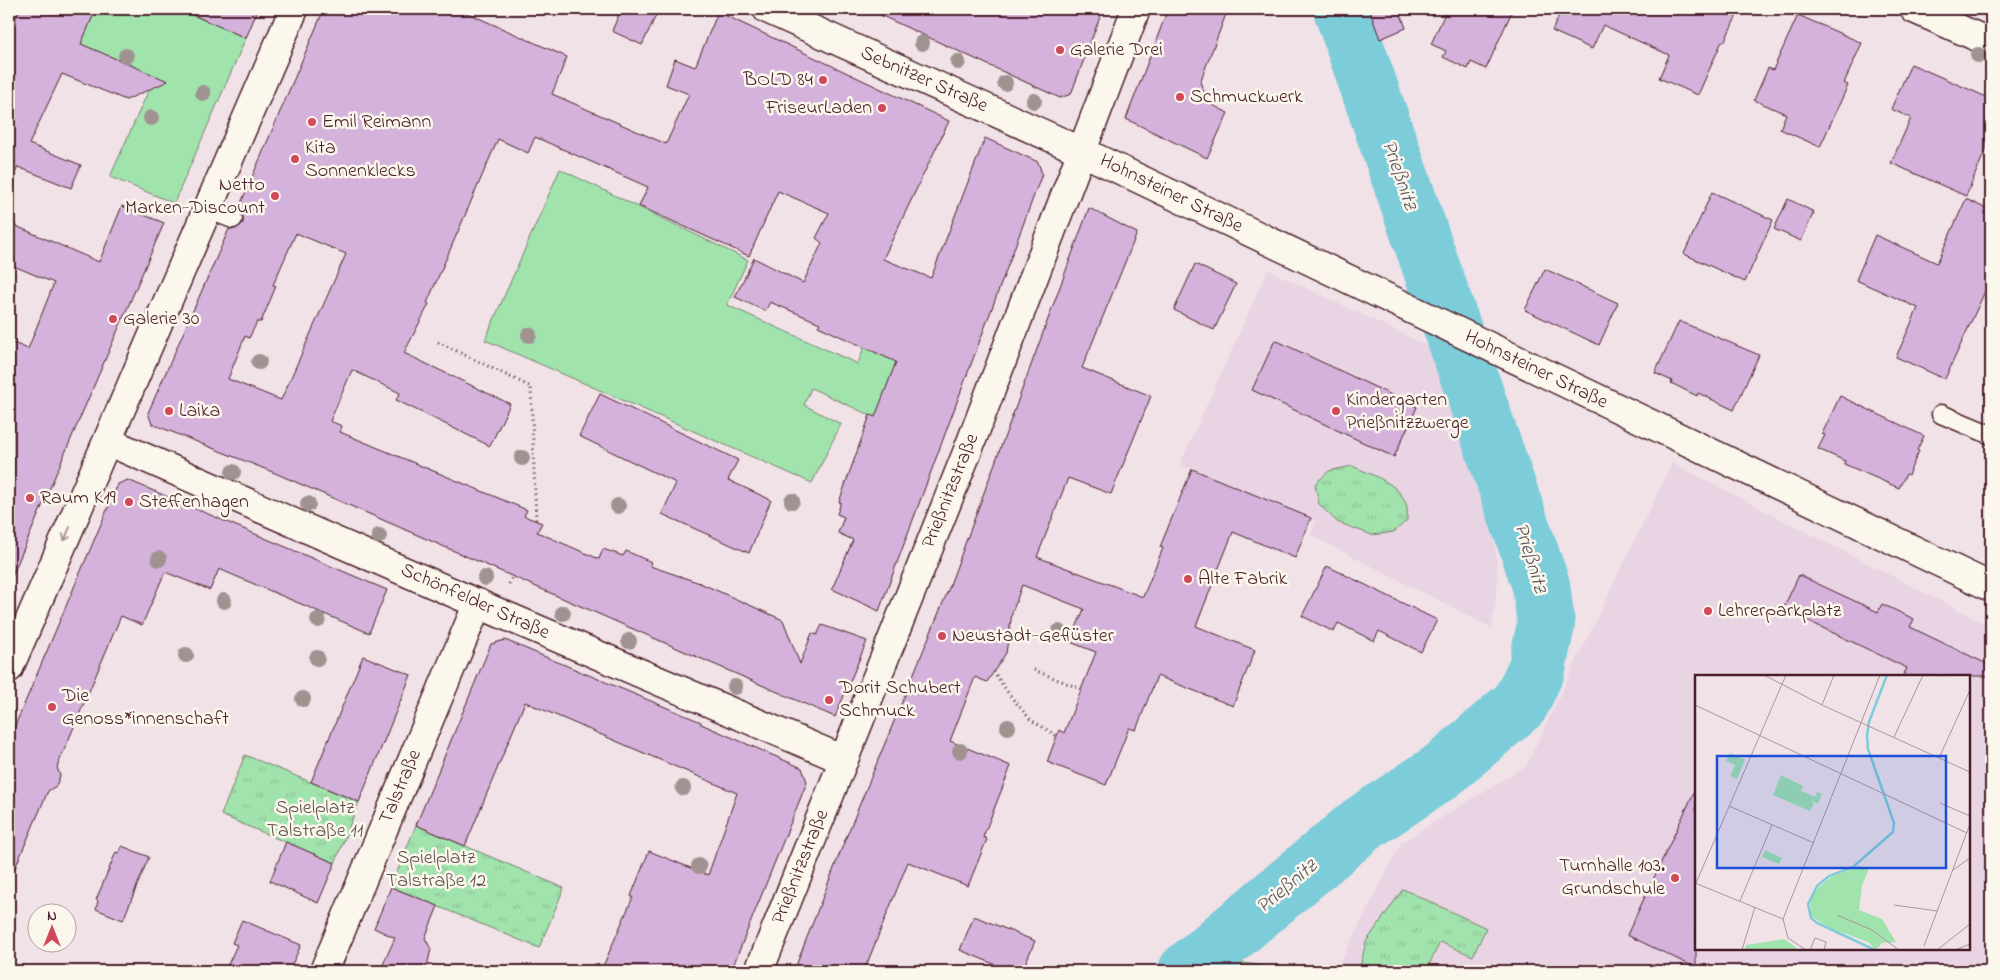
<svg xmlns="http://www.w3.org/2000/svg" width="2000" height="980" font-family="'Indie Flower',sans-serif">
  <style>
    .built { fill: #e8d4e3; fill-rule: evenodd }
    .park { fill: url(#park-tufts); stroke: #76816c }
    .garden { fill: #a1e3ad; stroke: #76816c }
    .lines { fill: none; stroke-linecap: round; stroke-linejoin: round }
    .river { stroke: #7dccda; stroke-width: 58 }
    .building { fill: #d5b2db; stroke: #4a1f2b; fill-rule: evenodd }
    .service-casing { stroke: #4a1f2b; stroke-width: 21 }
    .minor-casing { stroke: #4a1f2b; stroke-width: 31 }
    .tertiary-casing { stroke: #4a1f2b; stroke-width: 31 }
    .path { stroke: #4a1f2b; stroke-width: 3; stroke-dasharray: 1 4; stroke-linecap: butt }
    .service { stroke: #fbf7ec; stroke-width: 18 }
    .minor { stroke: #fbf7ec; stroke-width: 28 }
    .tertiary { stroke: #fbf7ec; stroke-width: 28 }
    .tree { fill: #a19292 }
    .oneway { stroke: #ab9695 }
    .poi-dot { fill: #d1495b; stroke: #fbf7ec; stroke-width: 2 }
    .labels { text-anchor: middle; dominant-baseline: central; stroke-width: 5; stroke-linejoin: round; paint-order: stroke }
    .poi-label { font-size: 20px; fill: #4a1f2b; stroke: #fbf7ec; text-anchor: start }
    .street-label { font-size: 20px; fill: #4a1f2b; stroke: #fbf7ec }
    .park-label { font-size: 20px; fill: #60504c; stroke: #fbf7ec }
    .water-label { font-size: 21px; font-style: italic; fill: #595360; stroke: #fbf7ec }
    .inset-river { fill: none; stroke: #7dccda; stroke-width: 2.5 }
    .inset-road { fill: none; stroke: #ae949c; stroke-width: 1 }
    .view { fill: #1d4ed8; fill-opacity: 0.15; stroke: #1d4ed8; stroke-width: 2.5 }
    .inset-edge { fill: none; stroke: #4a1f2b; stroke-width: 2.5 }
  </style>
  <defs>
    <pattern id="park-tufts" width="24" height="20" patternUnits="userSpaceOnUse" patternTransform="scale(1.25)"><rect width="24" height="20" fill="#a1e3ad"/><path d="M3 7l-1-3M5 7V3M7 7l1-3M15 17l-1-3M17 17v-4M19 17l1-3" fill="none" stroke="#8cc295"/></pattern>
  </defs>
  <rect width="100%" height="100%" fill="#f0e2e7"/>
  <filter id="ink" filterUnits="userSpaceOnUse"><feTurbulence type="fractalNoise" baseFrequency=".02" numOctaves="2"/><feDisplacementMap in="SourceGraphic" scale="10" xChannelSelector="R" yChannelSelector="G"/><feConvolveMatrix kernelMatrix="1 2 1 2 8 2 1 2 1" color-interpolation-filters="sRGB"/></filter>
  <g filter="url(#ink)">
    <path class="built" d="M1268,270L1453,358L1490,501L1498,577L1492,628L1311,535L1316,522L1311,518L1180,464Z
      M1672,463L1991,627V971H1336L1402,842L1526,766ZM1696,676H1969V949H1696Z"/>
    <path class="park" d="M1352,466C1370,474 1399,483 1406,504C1408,509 1407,515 1407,520L1394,532L1372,535L1337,522L1319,504L1315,484L1329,471Z
      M245,755L359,802L335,863L221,815Z
      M416,825L564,888L539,948L391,887Z
      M1403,889L1486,928L1473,956L1440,942L1426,971H1359L1366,942Z"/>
    <path class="garden" d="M96,9H179L246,38L174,203L110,177L155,76L80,44Z
      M560,169L748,260L727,305L858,364L875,317L912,335L880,420L811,388L804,405L841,424L812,483L485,340Z
      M1233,961L1285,970L1288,971H1212Z"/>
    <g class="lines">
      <path class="river" d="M1187,971L1361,825L1442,771L1520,704L1537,668L1546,624L1541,585L1342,9"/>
    </g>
    <path class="building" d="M20,9H96L81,44L168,81L126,100L62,74L29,144L81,165L71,188L18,167L9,186V35Z
      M179,9H258L246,38Z
      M324,9H458L567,57L552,94L666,144L689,94L666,85L675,59L695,67L718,12L949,121L883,259L931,278L985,138L1038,162L1042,174L879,611L832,589L853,540L838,533L844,517L837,514L841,502H839L870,415L875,417L896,362L818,326L820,323L770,302L765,311L735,297L754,258L803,283L822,243L816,238L829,213L778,191L749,256L639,206L648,187L535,137L528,153L498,139L427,303L429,304L404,353L510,404L490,446L396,400L400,393L352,370L330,421L342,426L340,432L527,510L524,516L542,523L537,532L599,559L603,549L623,556L626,551L651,562L650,566L700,583L783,620L800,664L812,633L817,635L822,625L867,641L835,717L275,473L152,424L148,413L229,229H235L243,223V217L238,210ZM296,233L346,254L281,400L228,379L245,336L249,338L257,322H261L276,286L273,285Z
      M621,9H659L642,45L612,31Z
      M867,9H1103L1071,94L1060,98Z
      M1168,9H1228L1200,82L1209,103L1228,113L1207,158L1126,119Z
      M1369,9H1399L1406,28L1380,39Z
      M1447,9H1513L1486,69L1471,62L1468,69L1443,57L1446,51L1431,44Z
      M1562,9H1740L1724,42L1722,41L1698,95L1659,78L1669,55L1603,25L1592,49L1552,31Z
      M1798,15L1862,43L1844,83L1848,85L1820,147L1780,129L1786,114L1754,100L1768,68L1773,70Z
      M1911,64L1991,99V137L1966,196L1891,163L1911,118L1891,109Z
      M1712,192L1773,220L1745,282L1684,254Z
      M1788,199L1814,212L1801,241L1774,229Z
      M1966,199L1991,211V278L1945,379L1896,357L1918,308L1856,280L1875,235L1937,263Z
      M122,206L164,223L9,583V341L28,349L54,283L9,264V223L99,262Z
      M1089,208L1137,233L1082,368L1151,396L1111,494L1068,478L1037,557L1143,597L1163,548L1160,547L1192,469L1311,518L1295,558L1233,532L1196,626L1255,650L1233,706L1157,676L1136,730L1129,728L1106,785L1047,762L1059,730L1064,733L1096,652L1070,642L1084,609L1022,585L1012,613L1006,653L987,682L975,677L950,741L1011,766L983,837L987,839L968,886L908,862L864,971H794L843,845L947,593Z
      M1195,264L1236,284L1214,330L1174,310Z
      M1545,269L1618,303L1599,345L1525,310Z
      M1679,321L1759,355L1734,410L1698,393L1697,396L1671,383L1672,381L1655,373Z
      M1275,340L1417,407L1394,457L1252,390Z
      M600,394L738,460L728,480L771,500L749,553L662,514L676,483L579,436Z
      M1840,396L1924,436L1917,450L1919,451L1908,475L1906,474L1899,488L1844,464L1845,461L1818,449L1825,435L1822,434Z
      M128,480L387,590L369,633L219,569L210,590L165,572L142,625L121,616L57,767L60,776L56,786L48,791L9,882V740L118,484Z
      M1327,566L1437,620L1421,652L1379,631L1374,641L1338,623L1334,632L1302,616Z
      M1799,575L1878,612L1882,604L1914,619L1910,627L1991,666V676H1903L1907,668L1783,609Z
      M505,640L701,722V724L802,768L807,782L731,971H601L633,897L631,896L649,851L708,875L737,793L525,702L465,846L416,825L491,644Z
      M363,656L411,675L359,802L311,782Z
      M1696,788V968L1627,935Z
      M286,842L335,863L318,903L270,881Z
      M122,846L149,857L123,920L96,909L98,901L96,900L116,852L119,853Z
      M391,887L438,906L425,938L431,949L426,971H380L395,938L374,928Z
      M974,916L1035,941L1022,971H1011L960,950Z
      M242,920L301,945L289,971H225L237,945L232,943Z"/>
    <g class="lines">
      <g class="service-casing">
        <path id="service" d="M207,209L233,219
          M1941,414L1991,435"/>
      </g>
      <g class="minor-casing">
        <path id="minor" d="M767,9L1081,151L1991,587
          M107,441L497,612L844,760
          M9,668L294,9
          M324,971L478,603
          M759,971L968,450L1136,9"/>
      </g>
      <g class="tertiary-casing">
        <path id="tertiary" d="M1914,9L1991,43"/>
      </g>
      <path class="path" d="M438,342L531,387L536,521
        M509,584L512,577
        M1034,670L1081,689
        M996,675L1011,697L1031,720L1057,736"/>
      <use href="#service" class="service"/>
      <use href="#minor" class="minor"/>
      <use href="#tertiary" class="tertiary"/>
    </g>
    <g class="tree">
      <circle cx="922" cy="43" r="8"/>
      <circle cx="1978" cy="55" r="8"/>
      <circle cx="126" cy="56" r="8"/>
      <circle cx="958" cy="62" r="8"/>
      <circle cx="1005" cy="83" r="8"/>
      <circle cx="203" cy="93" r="8"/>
      <circle cx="1034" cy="101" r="8"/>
      <circle cx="151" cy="118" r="8"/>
      <circle cx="529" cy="335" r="8"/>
      <circle cx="259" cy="362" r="8"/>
      <circle cx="522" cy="458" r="8"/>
      <circle cx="233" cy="472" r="8"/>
      <circle cx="792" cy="501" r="8"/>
      <circle cx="308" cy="504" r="8"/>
      <circle cx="618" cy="506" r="8"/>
      <circle cx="379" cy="536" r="8"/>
      <circle cx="159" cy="559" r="8"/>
      <circle cx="485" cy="578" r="8"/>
      <circle cx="224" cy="601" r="8"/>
      <circle cx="563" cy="613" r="8"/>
      <circle cx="318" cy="620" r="8"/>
      <circle cx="1059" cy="632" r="8"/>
      <circle cx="629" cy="641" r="8"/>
      <circle cx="186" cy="655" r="8"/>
      <circle cx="317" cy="658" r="8"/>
      <circle cx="735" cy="687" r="8"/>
      <circle cx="303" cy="699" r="8"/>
      <circle cx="1008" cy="727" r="8"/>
      <circle cx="960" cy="751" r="8"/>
      <circle cx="683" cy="788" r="8"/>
      <circle cx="699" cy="866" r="8"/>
    </g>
    <defs><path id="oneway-shaft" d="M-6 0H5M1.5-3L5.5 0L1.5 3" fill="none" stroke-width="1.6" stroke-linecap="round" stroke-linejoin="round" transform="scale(1.25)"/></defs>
    <use class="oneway" href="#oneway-shaft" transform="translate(67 534) rotate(113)"/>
  </g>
  <g class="poi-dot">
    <circle cx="1060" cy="50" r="5"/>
    <circle cx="823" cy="80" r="5"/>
    <circle cx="1180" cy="97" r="5"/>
    <circle cx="882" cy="108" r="5"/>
    <circle cx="312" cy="122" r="5"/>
    <circle cx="295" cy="159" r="5"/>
    <circle cx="275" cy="196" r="5"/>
    <circle cx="113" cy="319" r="5"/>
    <circle cx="169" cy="411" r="5"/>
    <circle cx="1336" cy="411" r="5"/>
    <circle cx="30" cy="498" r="5"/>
    <circle cx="129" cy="502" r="5"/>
    <circle cx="1188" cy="579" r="5"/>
    <circle cx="1708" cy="611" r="5"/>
    <circle cx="942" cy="636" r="5"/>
    <circle cx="829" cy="700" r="5"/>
    <circle cx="52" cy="707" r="5"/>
    <circle cx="1675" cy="878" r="5"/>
  </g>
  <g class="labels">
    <g class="poi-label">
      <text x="1070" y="50">Galerie Drei</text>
      <text x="813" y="80" text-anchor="end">BOLD 84</text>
      <text x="1190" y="97">Schmuckwerk</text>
      <text x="872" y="108" text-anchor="end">FriseurLaden</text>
      <text x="322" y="122">Emil Reimann</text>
      <text x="305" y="148">Kita<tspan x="305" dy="23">Sonnenklecks</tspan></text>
      <text x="265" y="185" text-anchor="end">Netto<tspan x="265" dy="23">Marken-Discount</tspan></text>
      <text x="123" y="319">Galerie 30</text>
      <text x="1346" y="400">Kindergarten<tspan x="1346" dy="23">Prießnitzzwerge</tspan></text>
      <text x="179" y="411">Laika</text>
      <text x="40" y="498">Raum K19</text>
      <text x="139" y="502">Steffenhagen</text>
      <text x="1198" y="579">Alte Fabrik</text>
      <text x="1718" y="611">Lehrerparkplatz</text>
      <text x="952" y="636">Neustadt-Geflüster</text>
      <text x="839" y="688">Dorit Schubert<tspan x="839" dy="23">Schmuck</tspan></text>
      <text x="62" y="696">Die<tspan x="62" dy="23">Genoss*innenschaft</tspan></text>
      <text x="1665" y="866" text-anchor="end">Turnhalle 103.<tspan x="1665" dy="23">Grundschule</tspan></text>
    </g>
    <g class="street-label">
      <text transform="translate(924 80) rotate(24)">Sebnitzer Straße</text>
      <text transform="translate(1171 194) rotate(26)">Hohnsteiner Straße</text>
      <text transform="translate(1536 370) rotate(26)">Hohnsteiner Straße</text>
      <text transform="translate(951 491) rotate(-68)">Prießnitzstraße</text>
      <text transform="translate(475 602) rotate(24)">Schönfelder Straße</text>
      <text transform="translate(401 787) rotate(-67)">Talstraße</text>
      <text transform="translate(801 867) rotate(-68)">Prießnitzstraße</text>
    </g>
    <g class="park-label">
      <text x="315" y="808">Spielplatz<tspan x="315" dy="23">Talstraße 11</tspan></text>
      <text x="436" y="858">Spielplatz<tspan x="436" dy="23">Talstraße 12</tspan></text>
    </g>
    <g class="water-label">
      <text transform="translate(1399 175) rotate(71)">Prießnitz</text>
      <text transform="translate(1530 558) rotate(73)">Prießnitz</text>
      <text transform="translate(1287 887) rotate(-40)">Prießnitz</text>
    </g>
  </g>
  <g transform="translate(1695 675)">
    <rect width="275" height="275" fill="#f0e2e7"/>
    <path d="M89,264L101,272L99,275H50L51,270Z" fill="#a1e3ad"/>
    <path d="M70,175L87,183L84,189L67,182Z" fill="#a1e3ad"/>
    <path d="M35,78L50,85L42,104L35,101L40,90L31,86ZM86,100L108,111L106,116L120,122L122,117L127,119L123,129L115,125L119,129L115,136L78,120ZM164,191L174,194L167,210L164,235L187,244L201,267L187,268L181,275L173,267L134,253L116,241L115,224L118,217L136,202Z" fill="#a1e3ad"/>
    <path class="inset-river" d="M180,275L122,248L116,243L113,229L122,211L134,201L158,192L198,157L199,148L173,74L172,60L174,47L192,0"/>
    <path class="inset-road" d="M69,0L127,30L275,97M0,30L272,158M127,30L139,0M199,62L228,0M244,83L275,15M245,128L275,141M34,131L119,168M258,195L275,183M0,208L88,244M1,208L91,0M45,226L77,150M199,230L242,236M142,240L177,255L204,275M229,271L275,149M47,275L60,232M111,275L93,263L88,244L185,0M115,275L120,263L131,267L129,275M242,275L275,249M260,275L275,269"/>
    <path class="view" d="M22,81H251V193H22Z"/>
    <rect width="275" height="275" class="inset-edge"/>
  </g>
  <rect width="2000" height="980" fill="none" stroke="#fbf7ec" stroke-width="30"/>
  <rect x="15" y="15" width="1970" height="950" fill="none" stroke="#4a1f2b" stroke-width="2" filter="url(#ink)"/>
  <g transform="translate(52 928)"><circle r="24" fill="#fbf7ec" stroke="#b4a19f"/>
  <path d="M0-4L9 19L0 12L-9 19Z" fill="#d1495b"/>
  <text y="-8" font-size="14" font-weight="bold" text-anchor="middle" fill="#4a1f2b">N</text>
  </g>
</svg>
